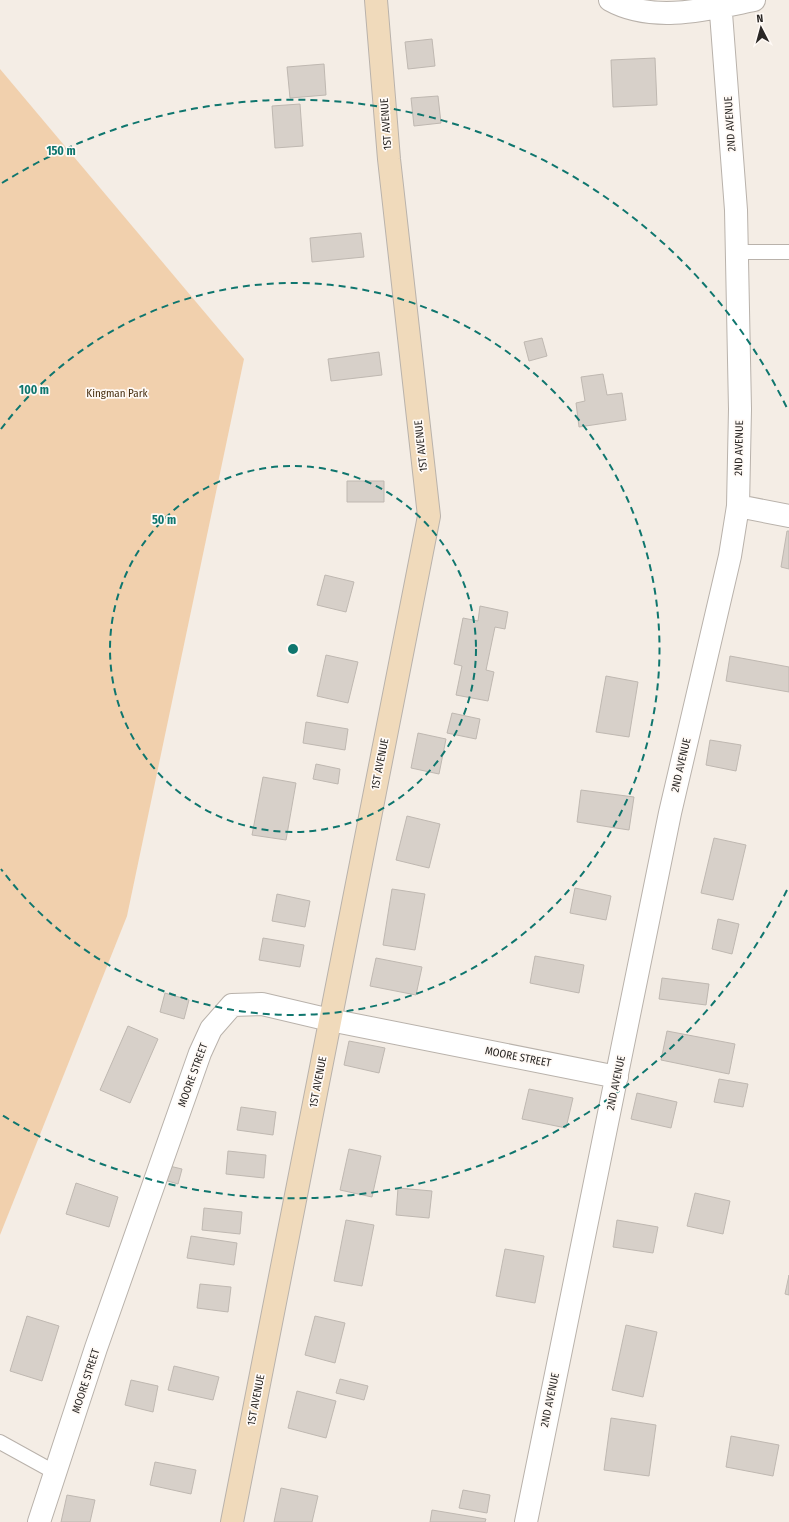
<svg xmlns="http://www.w3.org/2000/svg" width="789" height="1522" font-family="'Fira Sans Condensed',sans-serif">
  <style>
    .green { fill: #f1d0ad }
    .building { fill: #d7d0c9; stroke: #bfb8b1 }
    .lines { fill: none; stroke-linecap: round; stroke-linejoin: round }
    .lane-casing { stroke: #b9b2ab; stroke-width: 16 }
    .street-casing { stroke: #b9b2ab; stroke-width: 24 }
    .secondary-casing { stroke: #b9b2ab; stroke-width: 24 }
    .lane { stroke: #fff; stroke-width: 14 }
    .street { stroke: #fff; stroke-width: 22 }
    .secondary { stroke: #f0dabb; stroke-width: 22 }
    .ring { fill: none; stroke: #0f766e; stroke-width: 2; stroke-dasharray: 7 5 }
    .labels { text-anchor: middle; dominant-baseline: central; stroke-width: 3.5; stroke-linejoin: round; paint-order: stroke }
    .street-label { font-size: 11px; fill: #2a2725; stroke: #fffaf6 }
    .park-label { font-size: 11px; fill: #482f10; stroke: #fffaf6 }
    .centre { fill: #0f766e; stroke: #fffaf6; stroke-width: 2 }
    .ring-label { font-size: 12px; text-anchor: middle; font-weight: bold; fill: #0f766e; stroke: #fffaf6; stroke-width: 3.5; stroke-linejoin: round; paint-order: stroke }
  </style>
  <rect width="100%" height="100%" fill="#f4ede5"/>
  <path class="green" d="M0,69L244,359L127,916L0,1235Z"/>
  <path class="building" d="M432,39L435,66L408,69L405,42Z
    M655,58L657,105L613,107L611,60Z
    M324,64L326,95L290,98L287,67Z
    M438,96L441,123L414,126L411,98Z
    M300,104L303,146L275,148L272,106Z
    M361,233L364,257L312,262L310,238Z
    M542,338L547,356L529,361L524,342Z
    M379,352L382,375L331,381L328,359Z
    M603,374L607,395L622,393L626,420L579,427L576,403L585,401L581,377Z
    M347,481H384V502H347Z
    M787,531H789V569L781,567Z
    M325,575L354,582L346,612L317,605Z
    M480,606L508,612L505,629L495,627L486,670L494,672L488,701L456,695L462,666L454,664L463,618L478,621Z
    M326,655L358,662L348,703L317,696Z
    M730,656L789,667V692L726,681Z
    M606,676L638,682L629,737L596,732Z
    M452,713L480,719L476,739L447,733Z
    M306,722L348,729L345,750L303,743Z
    M418,733L446,739L439,774L411,768Z
    M710,740L741,745L736,771L706,765Z
    M316,764L340,769L338,784L313,779Z
    M263,777L296,783L286,840L252,835Z
    M581,790L634,797L629,830L577,822Z
    M407,816L440,824L429,868L396,860Z
    M714,838L746,845L733,900L701,893Z
    M575,888L611,896L606,920L570,913Z
    M392,889L425,894L415,950L383,945Z
    M277,894L310,901L305,927L272,921Z
    M718,919L739,924L732,954L712,949Z
    M263,938L304,945L300,967L259,960Z
    M535,956L584,965L579,993L530,983Z
    M376,958L422,967L416,995L370,986Z
    M662,978L709,984L706,1005L659,999Z
    M165,993L189,1000L184,1019L160,1012Z
    M128,1026L158,1039L130,1103L100,1090Z
    M667,1031L735,1044L729,1074L661,1060Z
    M349,1041L385,1048L379,1073L344,1065Z
    M719,1079L748,1084L743,1107L714,1102Z
    M529,1089L573,1098L566,1128L522,1119Z
    M637,1093L677,1102L671,1128L631,1119Z
    M241,1107L276,1112L273,1135L237,1130Z
    M349,1149L381,1156L372,1197L340,1190Z
    M228,1151L266,1155L264,1178L226,1174Z
    M165,1165L182,1169L178,1184L161,1179Z
    M76,1183L118,1197L109,1227L66,1214Z
    M398,1188L432,1191L429,1218L396,1215Z
    M695,1193L730,1201L723,1234L687,1226Z
    M204,1208L242,1212L240,1234L202,1230Z
    M346,1220L374,1225L362,1286L334,1281Z
    M617,1220L658,1227L653,1253L613,1247Z
    M191,1236L237,1243L234,1265L187,1258Z
    M505,1249L544,1256L535,1303L496,1296Z
    M789,1275V1295L785,1294Z
    M200,1284L231,1287L228,1312L197,1308Z
    M27,1316L59,1326L42,1381L10,1371Z
    M315,1316L345,1323L335,1363L305,1355Z
    M626,1325L657,1332L643,1397L612,1390Z
    M174,1366L219,1377L213,1400L168,1390Z
    M340,1379L368,1386L364,1400L336,1393Z
    M131,1380L158,1386L153,1412L125,1405Z
    M297,1391L336,1401L326,1438L288,1428Z
    M611,1418L656,1425L649,1476L604,1470Z
    M731,1436L779,1445L773,1476L726,1467Z
    M155,1462L196,1470L191,1494L150,1485Z
    M281,1488L318,1496L312,1522H274Z
    M463,1490L490,1495L487,1513L459,1508Z
    M67,1495L95,1500L90,1522H61Z
    M432,1510L486,1519L485,1522H430Z"/>
  <g class="lines">
    <g class="lane-casing">
      <path id="lane" d="M737,252H789
        M0,1442L56,1473"/>
    </g>
    <g class="street-casing">
      <path id="street" d="M610,0C653,24 709,9 754,0
        M738,506L789,516
        M39,1522L96,1348L200,1053L211,1029L232,1005L262,1004L330,1020L617,1077
        M526,1522L670,813L730,556L738,506L740,409L736,210L720,0"/>
    </g>
    <g class="secondary-casing">
      <path id="secondary" d="M232,1522L429,516L389,159L376,0"/>
    </g>
    <use href="#lane" class="lane"/>
    <use href="#street" class="street"/>
    <use href="#secondary" class="secondary"/>
  </g>
  <g class="ring">
    <circle cx="293" cy="649" r="183"/>
    <path d="M1 429A366 366 0 1 1 1 869"/>
    <path d="M787 890A550 550 0 0 1 2 1115M2 183A550 550 0 0 1 787 408"/>
  </g>
  <g class="labels">
    <g class="street-label">
      <text transform="translate(386 124) rotate(-94)">1ST AVENUE</text>
      <text transform="translate(730 124) rotate(-94)">2ND AVENUE</text>
      <text transform="translate(421 446) rotate(-96)">1ST AVENUE</text>
      <text transform="translate(739 448) rotate(-89)">2ND AVENUE</text>
      <text transform="translate(380 764) rotate(-79)">1ST AVENUE</text>
      <text transform="translate(681 765) rotate(-77)">2ND AVENUE</text>
      <text transform="translate(518 1057) rotate(11)">MOORE STREET</text>
      <text transform="translate(193 1075) rotate(-70)">MOORE STREET</text>
      <text transform="translate(318 1082) rotate(-79)">1ST AVENUE</text>
      <text transform="translate(616 1083) rotate(-78)">2ND AVENUE</text>
      <text transform="translate(86 1381) rotate(-72)">MOORE STREET</text>
      <text transform="translate(256 1400) rotate(-79)">1ST AVENUE</text>
      <text transform="translate(550 1400) rotate(-78)">2ND AVENUE</text>
    </g>
    <g class="park-label">
      <text x="117" y="393">Kingman Park</text>
    </g>
  </g>
  <circle cx="293" cy="649" r="6" class="centre"/>
  <g class="ring-label">
    <text x="61" y="155">150 m</text>
    <text x="34" y="394">100 m</text>
    <text x="164" y="524">50 m</text>
  </g>
  <g transform="translate(761 28) rotate(354)" stroke="#fffaf6" stroke-width="3" paint-order="stroke">
  <path d="M0-3L7 15L0 10L-7 15Z" fill="#2a2725"/>
  <text y="-6" font-size="11" font-weight="bold" text-anchor="middle" fill="#2a2725">N</text>
  </g>
</svg>
